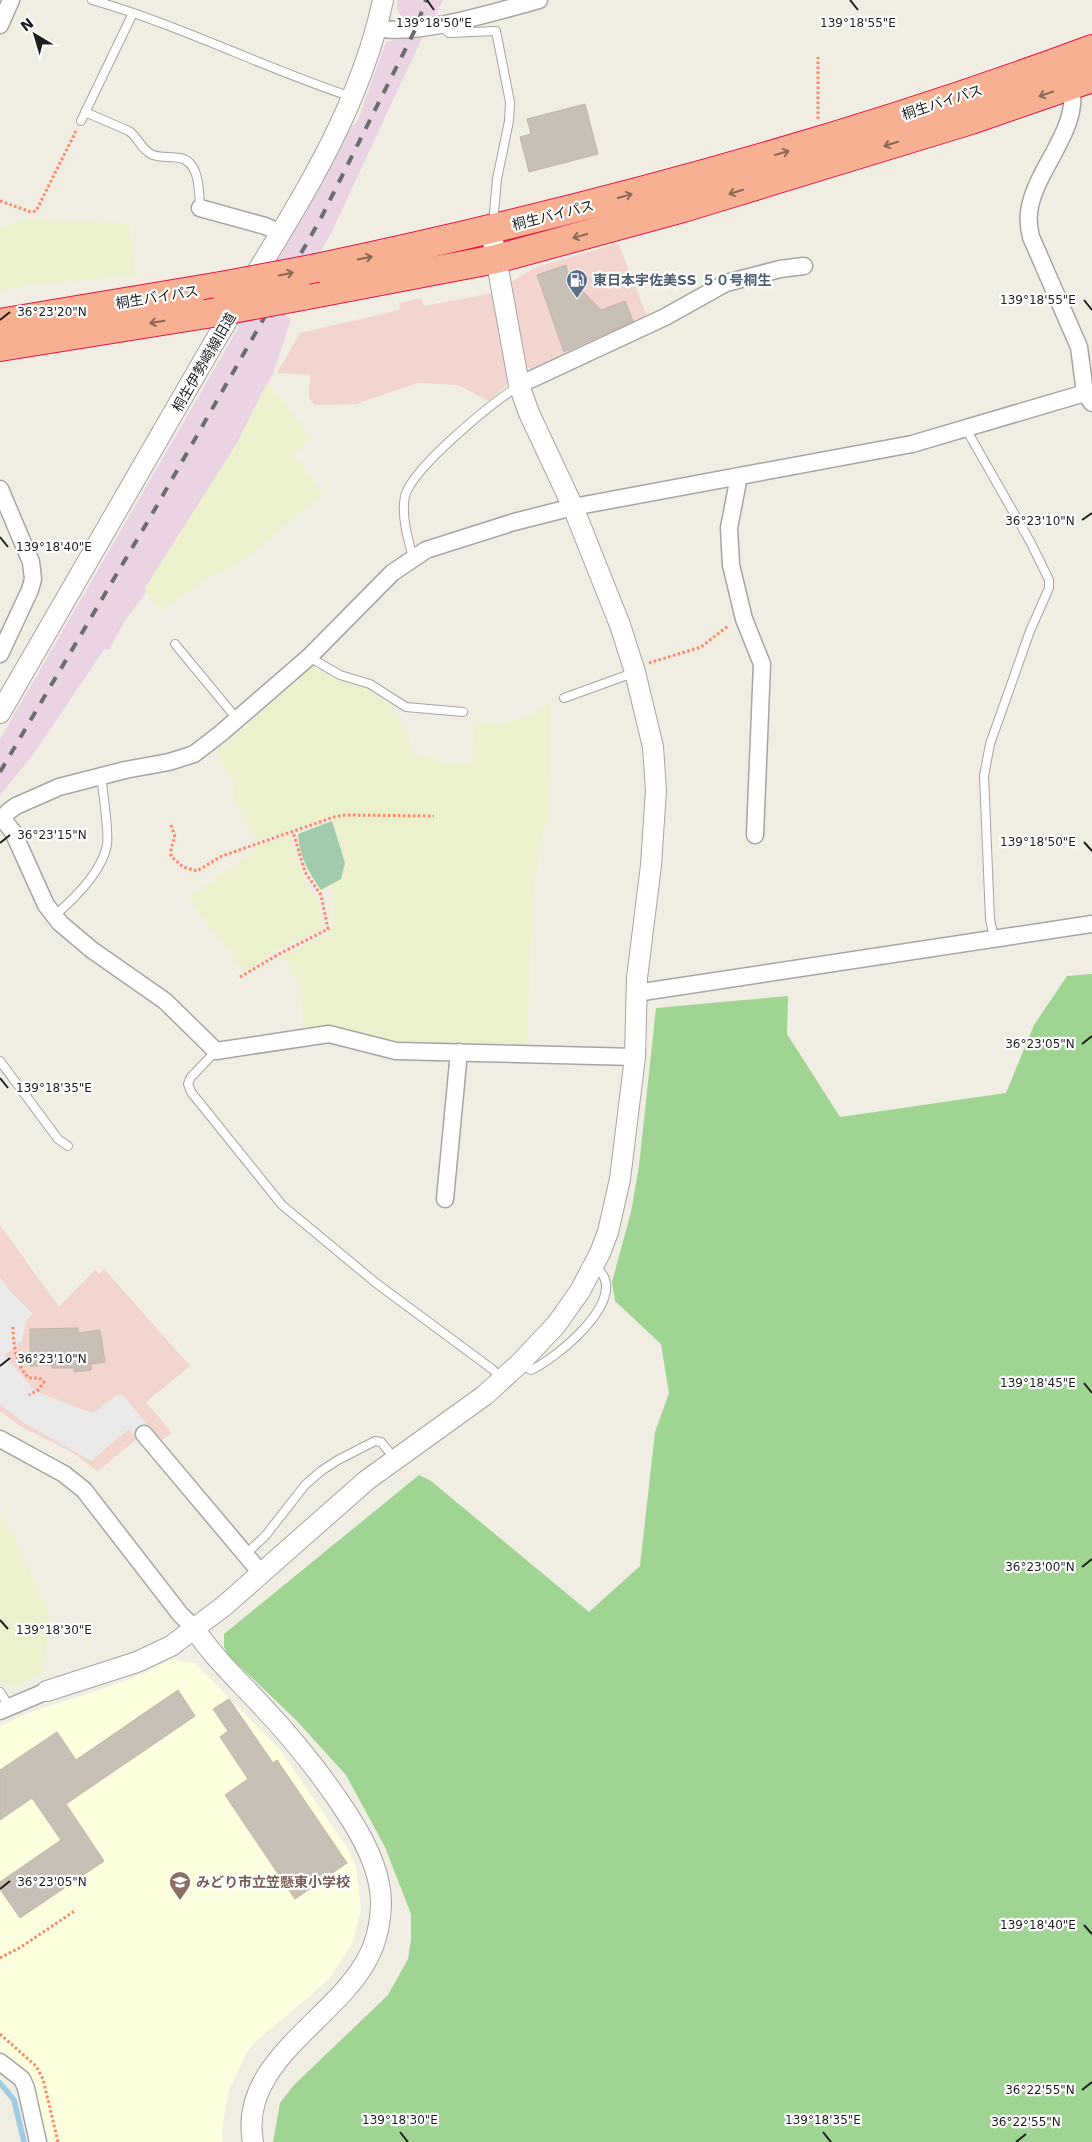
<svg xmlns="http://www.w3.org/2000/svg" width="1092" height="2142" font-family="'DejaVu Sans','Noto Sans JP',sans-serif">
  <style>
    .commercial { fill: #f3d5d0 }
    .industrial { fill: #ead4e4 }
    .education { fill: #fbffdd }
    .farmland { fill: #eaf1cc }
    .forest { fill: #a0d493 }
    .cemetery { fill: #a2cbac }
    .parking { fill: #eaeaea }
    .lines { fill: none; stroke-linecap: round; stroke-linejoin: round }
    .stream { stroke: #9fcce2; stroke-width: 5.5 }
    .building { fill: #c8c0b6; stroke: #c3b5a4 }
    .service-casing { stroke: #a5a5a5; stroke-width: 10 }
    .minor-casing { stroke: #a5a5a5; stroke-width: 19 }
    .tertiary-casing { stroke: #a5a5a5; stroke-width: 22 }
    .trunk-casing { stroke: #ec1246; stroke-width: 30 }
    .path { stroke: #ff8565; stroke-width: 3; stroke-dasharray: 2.5 2.5; stroke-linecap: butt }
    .service { stroke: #fff; stroke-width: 8 }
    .minor { stroke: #fff; stroke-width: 16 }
    .tertiary { stroke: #fff; stroke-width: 20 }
    .trunk { stroke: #f8b092; stroke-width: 28 }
    .rail { stroke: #6c6c6c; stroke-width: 4; stroke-dasharray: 10 10; stroke-linecap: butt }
    .trunk-bridge-casing { stroke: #ec1246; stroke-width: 30; stroke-linecap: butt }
    .trunk-bridge { stroke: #f8b092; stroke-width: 28 }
    .oneway { stroke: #8b6758 }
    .ticks { fill: none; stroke: #1e1e1e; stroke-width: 2 }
    .labels { text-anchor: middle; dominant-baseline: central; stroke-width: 4.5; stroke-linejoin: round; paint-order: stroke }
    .street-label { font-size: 14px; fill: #1e1e1e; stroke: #fff }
    .service-label { font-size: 14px; font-weight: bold; fill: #4e5e75; stroke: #fff; text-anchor: start }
    .education-label { font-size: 14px; font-weight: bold; fill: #785e54; stroke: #fff; text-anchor: start }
    .ticks-label { font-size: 12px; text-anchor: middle; fill: #1e1e1e; stroke: #fff; stroke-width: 4.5; stroke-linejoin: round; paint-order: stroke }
  </style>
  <rect width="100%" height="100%" fill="#f0ede3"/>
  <path class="commercial" d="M618,243L647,316L532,370L525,366L511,282L534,268Z
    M492,293L508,383L489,401L458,385L418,383L356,404L315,405L309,398L310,375L277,373L300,333L400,310L399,303L421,298L424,306Z
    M0,1225L59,1307L95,1270L99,1274L104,1269L190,1366L146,1402L172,1433L161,1441L150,1428L98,1471L73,1453L20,1426L0,1411Z"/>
  <path class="industrial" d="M398,0H443L435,17L406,22L396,9Z
    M420,34L422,38L332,231L321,251L314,255L285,315L291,319L273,374L236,445L145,588L146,593L125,620L109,650L104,649L33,755L0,795V739L317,192L350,129L358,120L386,42Z"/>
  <path class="education" d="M170,1660L195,1663L280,1750L348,1849L356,1867L361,1910L357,1925L352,1944L331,1976L317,1990L257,2040L247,2052L229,2090L225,2109L222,2134L223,2142H47L34,2087L23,2070L0,2051V1726L28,1713L102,1689L145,1673Z"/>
  <path class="farmland" d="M25,220L86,221L129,224L135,276L29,285L0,291V227Z
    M267,383L311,437L294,455L324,495L303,510L243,561L210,577L160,611L146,593L145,588L236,445Z
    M312,667L332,677L370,689L391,706L408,734L413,755L449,763L471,762L476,721L494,724L522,719L551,703L547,826H543L532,902L527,1047L408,1043L388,1041L337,1027L325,1025L304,1029L300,985L282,956L331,934L334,921L332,884L341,879L345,863L331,816L294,830L256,840L233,796L235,786L216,752Z
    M290,835L300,870L307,886L318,902L323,927L267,955L244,972L188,897L226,872L258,846Z
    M0,1513L15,1540L50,1615L43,1672L13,1687L3,1683L0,1679Z"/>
  <path class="forest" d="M1092,974V2142H273L280,2103L294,2085L388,1995L408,1959L411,1940V1914L385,1847L346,1775L296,1720L228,1655L224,1647V1634L419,1475L431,1481L589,1612L640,1566L655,1432L669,1393L661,1344L615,1301L612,1282L631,1212L639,1166L656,1008L788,996L787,1034L840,1117L1006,1093L1034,1025L1067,976Z"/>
  <path class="cemetery" d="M332,821L345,863L341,879L321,890C309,873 299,856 298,834Z"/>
  <path class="parking" d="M0,1277L10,1291L33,1314L26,1321L22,1341L5,1355L35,1391L87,1411L94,1412L116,1396L123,1395L150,1428L137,1438L129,1429L91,1461L24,1423L3,1407L0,1404Z"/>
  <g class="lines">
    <path class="stream" d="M0,2083L14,2100L24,2142"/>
  </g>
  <path class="building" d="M585,104L598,154L529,172L520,137L531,134L527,119Z
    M566,265L568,276L601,310L625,301L633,321L564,352L537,275Z
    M78,1328V1333L100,1330L105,1362L91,1364V1370L74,1372V1368H52V1365L30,1366V1329Z
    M178,1690L195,1716L66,1804L104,1861L20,1918L0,1889V1882L61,1840L32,1798L0,1820V1770L57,1732L76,1760Z
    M229,1699L273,1763L277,1760L347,1863L295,1899L225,1795L248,1779L220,1737L228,1731L213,1709Z"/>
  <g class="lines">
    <g class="service-casing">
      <path id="service" d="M92,0C180,25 264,68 352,97
        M441,26L449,33L496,31L510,102L509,121L497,179L493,223
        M85,112L129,131C138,137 142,151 153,155C161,158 171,156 180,158C200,162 199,191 200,208
        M81,121L133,13
        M966,429L1031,543L1049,580V588L1030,631L990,744L984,776L990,919L994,938
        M413,557C408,540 401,515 405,496C413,467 491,404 517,387
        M175,644L237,719
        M309,657L340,675L370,684L406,707L463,712
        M564,698L633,673
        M54,916C74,899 102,871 107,845C109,832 103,791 101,776
        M216,1051L191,1077L188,1084L191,1092L282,1205L376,1283L492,1369L501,1378
        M0,1061L58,1139L68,1146
        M521,1364L531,1370C555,1359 621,1306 603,1275C601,1272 598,1269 595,1266
        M246,1554L266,1535L305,1485L321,1471L338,1460L375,1441L381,1442L395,1459
        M0,1692L9,1706"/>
    </g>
    <g class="minor-casing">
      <path id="minor" d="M0,25L11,0
        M377,28C416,37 498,11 539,0
        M1071,86C1081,130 1033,171 1029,213C1028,221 1029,229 1031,237L1079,347L1085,393L1092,403
        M200,208L265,226L281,233
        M519,385L665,317L726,283L780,269L804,266
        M739,476L729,528L731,565L744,619L762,664L755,835
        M0,489L31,562L33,579L30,590L0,654
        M2,818L13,832L46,905L60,923L92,950L165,1001L216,1051L329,1034L396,1051L635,1057
        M0,821L9,811L16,806L59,787L125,770L169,762L194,754L220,734L309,657L392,573L426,550L514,522L573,507L912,444L1085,393
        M636,993L1092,924
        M445,1199L459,1052
        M144,1434L261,1573
        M0,1439L64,1474L84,1490L180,1614L194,1628
        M0,1711L47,1691
        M0,2062L22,2079L26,2088L38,2142"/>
    </g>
    <g class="tertiary-casing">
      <path id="tertiary" d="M0,713C71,590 141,467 212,346C277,235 356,128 383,0
        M194,1628C213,1657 238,1680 261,1705C294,1740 324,1777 350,1818C366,1843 382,1875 381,1906C380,1926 376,1945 365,1963C332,2021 238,2064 253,2142
        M47,1691L137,1662L171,1646L224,1606L367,1480L485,1395L520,1363L556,1325L580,1291L600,1253L608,1232L620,1179L635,1057L637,978L651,865L656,790L653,747L635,672L620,625L573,507L529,413L519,385L491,230"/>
    </g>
    <g class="trunk-casing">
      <path id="trunk" d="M317,268C581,212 840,143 1092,49
        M302,296L496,259L683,208L971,120L1092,78
        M0,323L221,286
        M0,347L206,314"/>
    </g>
    <path class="path" d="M818,119V57
      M0,201L31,212L36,211L76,131
      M649,663L701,647L728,626
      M171,825L175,837L171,848V856L183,867L197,871L222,856L334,817L346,815L434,816
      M240,977L279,954L328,929L321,895L305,872L293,832
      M13,1327C13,1343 16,1366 29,1378H39L44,1382L38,1390L29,1395
      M0,1958L21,1947L76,1910
      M0,2034L36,2066L43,2079L58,2142"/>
    <use href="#service" class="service"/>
    <use href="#minor" class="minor"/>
    <use href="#tertiary" class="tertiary"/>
    <use href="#trunk" class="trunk"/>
    <path class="rail" d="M0,772L155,509L320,220L416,28L426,0"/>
    <g class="trunk-bridge-casing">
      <path id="trunk-bridge" d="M221,286L317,268
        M206,314L302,296"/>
    </g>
    <use href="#trunk-bridge" class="trunk-bridge"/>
  </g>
  <defs><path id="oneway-shaft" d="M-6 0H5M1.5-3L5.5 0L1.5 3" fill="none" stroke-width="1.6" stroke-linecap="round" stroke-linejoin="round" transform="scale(1.25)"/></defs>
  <g class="oneway">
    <use href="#oneway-shaft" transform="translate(1046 94) rotate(161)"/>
    <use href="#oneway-shaft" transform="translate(891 144) rotate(163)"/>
    <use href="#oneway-shaft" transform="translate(782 153) rotate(-16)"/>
    <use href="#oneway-shaft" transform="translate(736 192) rotate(163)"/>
    <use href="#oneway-shaft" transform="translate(625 196) rotate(-15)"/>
    <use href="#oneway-shaft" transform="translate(580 236) rotate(165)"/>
    <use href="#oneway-shaft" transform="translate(365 258) rotate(-12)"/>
    <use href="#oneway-shaft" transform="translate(286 274) rotate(-11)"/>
    <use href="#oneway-shaft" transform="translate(157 322) rotate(171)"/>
  </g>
  <path class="ticks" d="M427,0L434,10M850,0L858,10M1084,300L1092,310M0,320L10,312M1082,520L1092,513M0,537L8,547M1084,842L1092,851M0,843L10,835M1082,1044L1092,1036M0,1078L8,1088M0,1366L10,1358M1084,1383L1092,1393M1082,1567L1092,1559M0,1620L8,1629M0,1889L10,1881M1084,1925L1092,1934M1082,2090L1092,2082M400,2132L408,2142M823,2132L831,2142M1016,2142L1026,2134"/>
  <defs>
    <g id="fuel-pin" transform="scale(1.125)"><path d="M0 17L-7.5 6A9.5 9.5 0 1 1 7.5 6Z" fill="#5c6f8a" stroke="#fff"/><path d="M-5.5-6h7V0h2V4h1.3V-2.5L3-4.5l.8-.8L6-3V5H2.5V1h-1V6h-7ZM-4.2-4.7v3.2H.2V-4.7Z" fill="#fff"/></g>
    <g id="school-pin" transform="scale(1.125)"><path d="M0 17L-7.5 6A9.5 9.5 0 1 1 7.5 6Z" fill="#8d6e63" stroke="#fff"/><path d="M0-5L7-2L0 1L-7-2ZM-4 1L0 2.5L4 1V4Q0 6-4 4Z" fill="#fff"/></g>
  </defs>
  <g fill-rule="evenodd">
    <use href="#fuel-pin" x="577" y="280"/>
    <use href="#school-pin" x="180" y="1882"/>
  </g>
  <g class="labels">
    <g class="street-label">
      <text transform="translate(942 102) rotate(-18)">桐生バイパス</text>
      <text transform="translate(553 215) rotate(-14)">桐生バイパス</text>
      <text transform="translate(157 297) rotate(-9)">桐生バイパス</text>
      <text transform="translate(204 362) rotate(-60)">桐生伊勢崎線旧道</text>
    </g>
    <g class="service-label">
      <text x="593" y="280">東日本宇佐美SS ５０号桐生</text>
    </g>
    <g class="education-label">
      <text x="196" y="1882">みどり市立笠懸東小学校</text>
    </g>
  </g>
  <g class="ticks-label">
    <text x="434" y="27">139°18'50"E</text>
    <text x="858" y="27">139°18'55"E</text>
    <text x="1038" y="304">139°18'55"E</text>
    <text x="52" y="316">36°23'20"N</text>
    <text x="1040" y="525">36°23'10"N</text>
    <text x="54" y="551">139°18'40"E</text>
    <text x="52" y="839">36°23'15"N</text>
    <text x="1038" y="846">139°18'50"E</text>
    <text x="1040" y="1048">36°23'05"N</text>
    <text x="54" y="1092">139°18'35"E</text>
    <text x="52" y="1363">36°23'10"N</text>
    <text x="1038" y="1387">139°18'45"E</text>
    <text x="1040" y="1571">36°23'00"N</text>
    <text x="54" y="1634">139°18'30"E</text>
    <text x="52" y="1886">36°23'05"N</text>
    <text x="1038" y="1929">139°18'40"E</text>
    <text x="1040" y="2094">36°22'55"N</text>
    <text x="400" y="2124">139°18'30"E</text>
    <text x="823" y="2124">139°18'35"E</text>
    <text x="1026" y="2126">36°22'55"N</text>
  </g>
  <g transform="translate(35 35) rotate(322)" stroke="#ffffff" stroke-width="4" paint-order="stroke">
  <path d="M0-4L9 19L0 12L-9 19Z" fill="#1e1e1e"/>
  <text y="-8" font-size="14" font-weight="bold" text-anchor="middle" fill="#1e1e1e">N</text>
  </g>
</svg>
